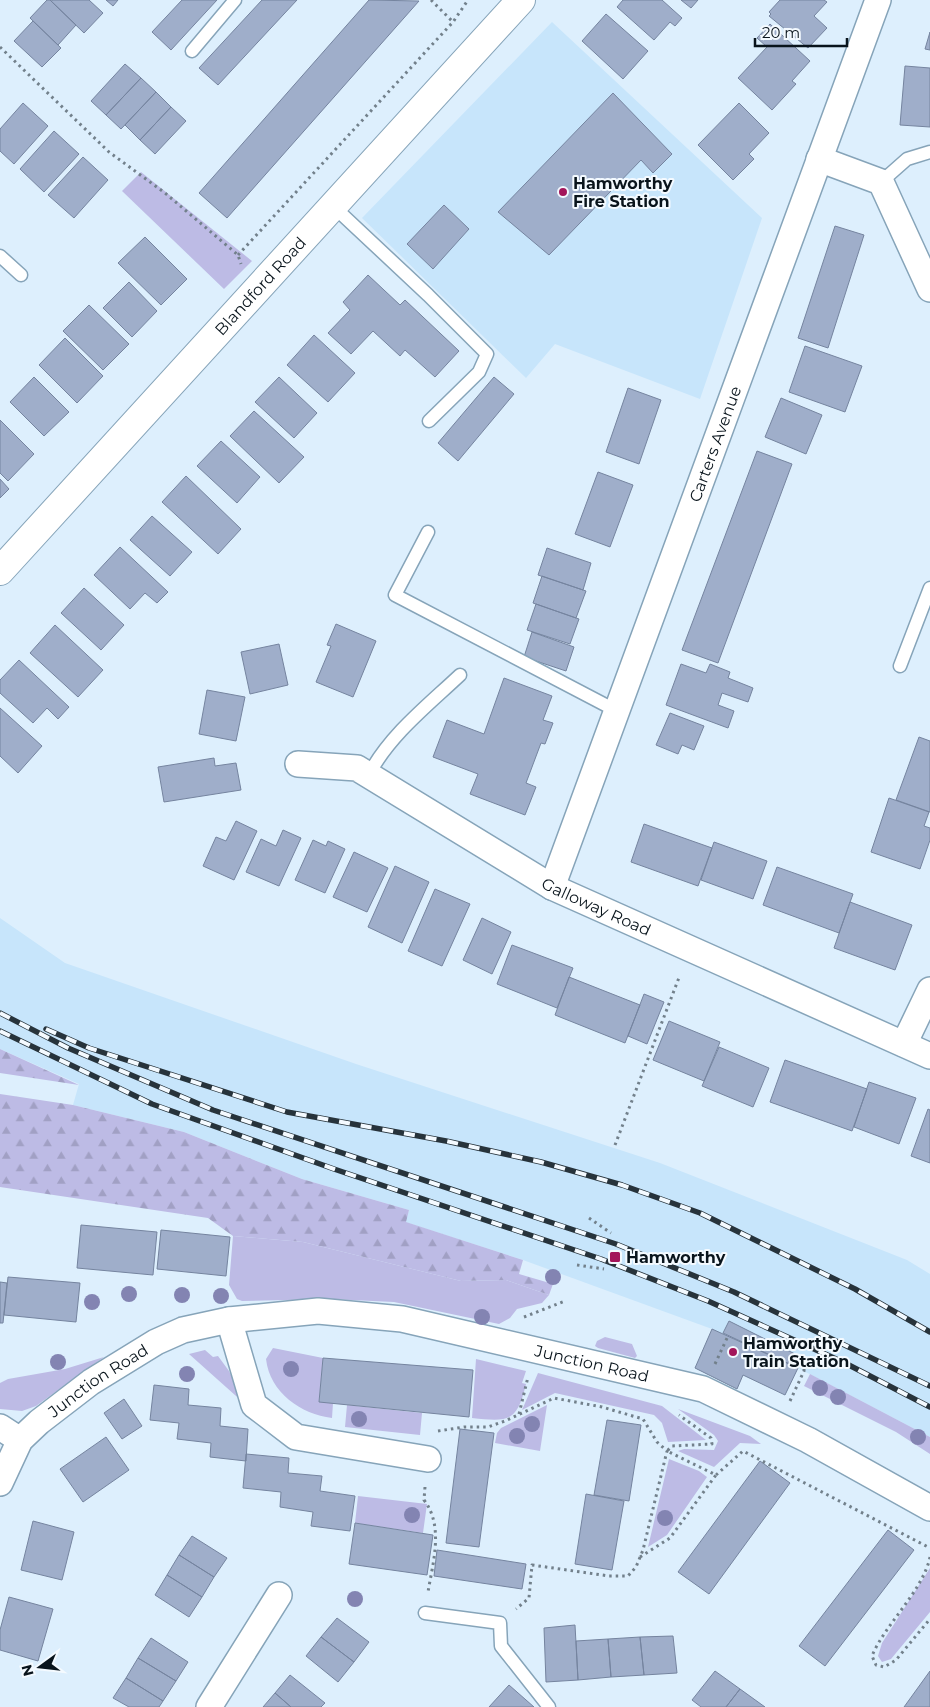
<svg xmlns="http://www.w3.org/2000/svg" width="930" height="1707" font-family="Montserrat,sans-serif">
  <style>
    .built { fill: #c7e5fb }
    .grass { fill: #bdbbe5 }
    .forest { fill: url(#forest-firs) }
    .building { fill: #9faeca; stroke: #75849f }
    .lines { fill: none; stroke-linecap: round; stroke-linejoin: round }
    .service-casing { stroke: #86a4b9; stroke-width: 15 }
    .minor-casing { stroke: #86a4b9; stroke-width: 28 }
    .secondary-casing { stroke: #86a4b9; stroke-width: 30 }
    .path { stroke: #72808b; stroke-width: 3; stroke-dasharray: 2.5 4; stroke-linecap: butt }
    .service { stroke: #fff; stroke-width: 12 }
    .minor { stroke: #fff; stroke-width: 25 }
    .secondary { stroke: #fff; stroke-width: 28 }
    .rail-casing { stroke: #27333b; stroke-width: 5.5 }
    .rail { stroke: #f4faff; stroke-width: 4; stroke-dasharray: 11; stroke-linecap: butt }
    .tree { fill: #8384b2 }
    .poi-dot { fill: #a3155a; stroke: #f4faff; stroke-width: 2 }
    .labels { text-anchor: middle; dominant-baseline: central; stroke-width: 4; stroke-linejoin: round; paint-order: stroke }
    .poi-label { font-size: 16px; font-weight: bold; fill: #09141c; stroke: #f4faff; text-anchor: start }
    .street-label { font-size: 16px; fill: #09141c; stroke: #f4faff }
  </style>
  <defs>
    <pattern id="forest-firs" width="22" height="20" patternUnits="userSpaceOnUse" patternTransform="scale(1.25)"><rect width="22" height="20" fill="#bdbbe5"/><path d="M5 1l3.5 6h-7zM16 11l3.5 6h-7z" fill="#a1a0c4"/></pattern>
  </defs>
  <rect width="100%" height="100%" fill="#ddeffd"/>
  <path class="built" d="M552,22L762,218L700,399L555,344L526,378L362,218Z
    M0,918L65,963L356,1064L660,1163L907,1260L930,1274V1437L798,1368L785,1395L743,1375L737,1389L695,1368L712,1329L523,1260L405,1222L409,1210L302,1179L184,1132L73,1105L79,1084L0,1049Z"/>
  <path class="grass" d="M141,172L252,261L224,289L122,191Z
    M233,1236L303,1242L461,1281L506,1280L549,1295L542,1303L517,1309L510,1318L499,1324L394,1302L330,1299L242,1301L237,1299L229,1285Z
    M605,1337L632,1344L637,1356L635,1358L598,1348L595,1346L597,1341Z
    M273,1348L323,1358L319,1401L333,1403L332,1418C301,1414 270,1393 266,1359Z
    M205,1350L213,1357L218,1356L229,1371L245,1404L189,1354Z
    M104,1357L36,1406L22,1411L0,1409V1383L8,1379L65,1369Z
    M476,1359L526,1371L522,1383L526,1384C517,1422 509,1422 472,1418Z
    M538,1373L662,1406L706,1440L668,1442L662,1423L654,1415L555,1393L522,1410Z
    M810,1374L930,1437V1454L896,1432L804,1386Z
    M347,1405L422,1413L420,1435L345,1427Z
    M547,1405L540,1451L495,1443L497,1433L501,1428Z
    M678,1409L750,1436L761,1444L740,1443L714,1467L678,1451L684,1449L714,1450L718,1441L714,1435Z
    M669,1459L699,1471L707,1477L667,1535L648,1547Z
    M358,1496L427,1504L423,1533L355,1523Z
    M930,1568V1612L891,1659L882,1662L878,1656L882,1643Z"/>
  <path class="forest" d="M0,1049L79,1085L0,1073Z
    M0,1094L73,1105L184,1132L302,1179L409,1210L406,1222L523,1260L519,1274L553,1284L549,1295L506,1280L461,1281L303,1242L233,1236L208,1218L0,1187Z"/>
  <path class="building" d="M47,0H50L76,25L58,45L30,18Z
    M53,0H89L103,13L84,33L51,1Z
    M106,0H118L113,6Z
    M182,0H217L171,50L152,32Z
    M262,0H297L218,85L199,68Z
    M369,0L419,1L227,218L199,193Z
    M623,0H662L682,18L675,26L670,22L654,40L617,7Z
    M681,0H698L691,8Z
    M780,0H824L827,2L814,16L827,28L808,48L769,16L771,14L769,12Z
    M606,14L648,51L623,79L582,41Z
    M33,21L61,48L42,67L14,41Z
    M770,24L810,61L792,81L796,84L772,110L738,78L767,47L757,38Z
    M930,32V50L925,49Z
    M125,64L141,78L106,115L91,101Z
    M905,66L930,68V127L900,125Z
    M141,78L156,92L121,129L106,115Z
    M156,92L171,107L140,140L125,125Z
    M613,93L672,154L653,173L641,160L549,255L498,212Z
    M23,103L48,126L14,164L0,151V129Z
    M739,103L769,133L749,154L754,159L733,180L698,145Z
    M171,107L186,121L155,154L140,140Z
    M54,131L79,154L44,192L20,169Z
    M83,157L108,180L74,218L48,195Z
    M444,205L469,229L433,269L407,244Z
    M835,226L864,235L828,348L798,338Z
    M145,237L187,279L161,305L118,263Z
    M368,275L400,305L405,300L459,351L435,377L405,350L400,356L373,331L351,354L328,333L350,310L343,302Z
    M129,282L157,311L132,337L103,308Z
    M89,305L129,344L103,370L63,331Z
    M314,335L355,373L328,402L287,365Z
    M65,338L103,376L77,403L39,365Z
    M805,346L862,366L845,412L789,392Z
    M34,377L69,412L44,436L10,402Z
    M279,377L317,413L294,438L255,402Z
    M494,377L514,394L458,461L438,443Z
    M628,388L661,400L639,464L606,452Z
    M781,398L822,415L806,454L765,437Z
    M254,411L304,457L279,483L230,436Z
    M0,420L34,454L8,481L0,473Z
    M221,441L260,477L237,503L197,466Z
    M757,451L792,464L718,663L682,650Z
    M598,472L633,485L610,547L575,534Z
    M186,476L241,529L218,554L162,502Z
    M0,479L9,489L0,498Z
    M152,516L192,552L170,576L130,540Z
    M120,547L168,592L157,603L145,593L130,609L94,575Z
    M547,548L591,563L583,590L538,575Z
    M542,576L586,591L576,618L533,603Z
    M84,588L124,625L101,650L61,613Z
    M536,604L579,619L570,644L527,630Z
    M336,624L376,641L353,697L316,682L331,646L327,645Z
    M55,625L103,670L78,697L30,653Z
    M532,632L574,647L566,671L524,657Z
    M279,644L288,685L250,694L241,652Z
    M19,660L69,707L58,719L47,708L33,723L0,693V680Z
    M681,664L706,673L710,664L730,672L728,678L753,688L748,702L722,693L718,705L734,711L728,728L666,705Z
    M504,678L552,696L543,720L553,723L545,744L541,743L526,783L536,787L525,815L470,794L478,774L433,757L447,720L484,734Z
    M207,690L245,697L236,741L199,734Z
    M0,708L42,746L18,773L0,756Z
    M670,713L704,726L694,750L682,745L678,754L656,745Z
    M919,737L930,741V812L896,800Z
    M214,758L215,766L236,763L241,790L164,802L158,767Z
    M889,798L929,812L924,826L930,828V840L920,869L871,852Z
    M236,821L257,831L234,880L203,866L216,837L226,841Z
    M644,824L712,848L698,886L631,862Z
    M283,830L301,838L279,886L246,872L261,839L276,846Z
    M313,840L326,846L328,841L345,849L325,893L295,880Z
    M714,842L767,861L753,899L701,880Z
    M354,852L388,868L367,912L333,897Z
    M395,866L429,882L402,943L368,927Z
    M777,867L853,894L839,933L763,905Z
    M435,889L470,904L442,966L408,951Z
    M850,902L912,925L895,970L834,948Z
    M482,918L511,932L492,974L463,960Z
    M512,945L573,968L557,1008L497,984Z
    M569,977L640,1005L625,1043L555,1015Z
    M644,994L664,1002L647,1044L628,1036Z
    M669,1021L720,1042L704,1081L653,1060Z
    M719,1047L769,1068L753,1107L702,1086Z
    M785,1060L867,1089L852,1131L770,1102Z
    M869,1082L916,1098L899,1144L854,1127Z
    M928,1109L930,1110V1163L911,1156Z
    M81,1225L157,1232L153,1275L77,1268Z
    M161,1230L230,1237L226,1276L157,1269Z
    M8,1277L80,1283L76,1322L4,1315Z
    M0,1282L7,1283L3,1323H0Z
    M729,1321L803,1358L798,1368L723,1333Z
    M712,1329L798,1368L785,1395L743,1375L737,1389L695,1368Z
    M323,1358L473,1370L469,1417L319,1402Z
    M154,1385L189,1389L188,1405L221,1408L220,1426L248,1429L246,1461L210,1457L211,1443L177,1439L179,1423L150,1420Z
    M124,1399L142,1426L122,1439L104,1413Z
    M607,1420L641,1425L629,1501L594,1495Z
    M460,1429L494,1433L479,1547L446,1543Z
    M106,1437L129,1470L83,1502L60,1469Z
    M246,1454L289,1458L288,1473L322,1476L320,1491L355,1496L350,1531L311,1526L313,1512L280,1507L281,1492L243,1488Z
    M760,1461L790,1483L709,1594L678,1572Z
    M586,1494L624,1501L612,1570L575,1564Z
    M33,1521L74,1532L62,1580L21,1570Z
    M355,1523L433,1535L427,1575L349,1564Z
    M888,1530L914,1550L825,1666L799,1646Z
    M192,1536L227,1558L214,1577L179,1555Z
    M437,1550L526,1564L522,1589L434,1576Z
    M179,1555L214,1577L202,1597L167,1575Z
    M167,1575L202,1597L189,1617L155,1595Z
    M9,1597L53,1609L38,1661L0,1650V1630Z
    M337,1618L369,1642L354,1662L321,1637Z
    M575,1625L578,1680L546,1682L544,1628Z
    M673,1636L677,1673L644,1675L640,1637Z
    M321,1637L354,1662L338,1682L306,1656Z
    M640,1637L644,1675L611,1677L608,1639Z
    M151,1638L188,1662L176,1681L138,1658Z
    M608,1639L611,1677L578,1680L576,1641Z
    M138,1658L176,1681L163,1701L126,1678Z
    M715,1671L740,1689L726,1707H701L692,1700Z
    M930,1671V1707H904Z
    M290,1675L325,1703L321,1707H291L275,1693Z
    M126,1678L163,1701L159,1707H129L113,1698Z
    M509,1685L534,1707H489Z
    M740,1689L765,1707H726Z
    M275,1693L291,1707H263Z"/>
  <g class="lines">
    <g class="service-casing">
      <path id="service" d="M192,51L235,0
        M881,182L907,159L930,152
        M333,206L428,295L487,354L479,372L429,421
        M0,256L21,275
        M428,532L395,595L617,711
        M900,666L930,588
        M369,774C391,734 427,706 460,675
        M425,1613L500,1623L501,1646L549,1707"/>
    </g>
    <g class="minor-casing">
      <g id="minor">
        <path d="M819,159L881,182L930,289"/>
        <path id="s1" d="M298,764L357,768L552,887L930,1056"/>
        <path id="s2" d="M552,887L878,0"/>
        <path d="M904,1044L930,990"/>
        <path d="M229,1320L254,1405L296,1437L428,1459"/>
        <path d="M0,1427L20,1440"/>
        <path id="s3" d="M0,1483L20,1440L39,1422L91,1382L156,1342L183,1330L229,1320L318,1311L402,1319L703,1389L808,1440L930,1508"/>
        <path d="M209,1707L279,1595"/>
      </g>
    </g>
    <g class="secondary-casing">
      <g id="secondary">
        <path id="s4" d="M0,571L521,0"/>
      </g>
    </g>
    <path class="path" d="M431,0L453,22
      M0,47L109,152L165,193L238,255L241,264
      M238,255L453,22L468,0
      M615,1145L680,975
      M589,1218L611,1233
      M577,1265L604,1269
      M524,1317L565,1301
      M715,1364L728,1336
      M790,1401L804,1371V1366
      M519,1414L528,1377
      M438,1431L464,1427H488L505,1421L554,1398L602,1407L643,1419L657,1442L667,1451L643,1550L636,1567L628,1576H609L532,1565L529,1598L516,1609
      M716,1475L743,1451L930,1548
      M425,1487L424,1500C444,1526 433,1562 428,1592
      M640,1557L670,1538L716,1475L667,1451L672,1446L712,1444L711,1438L679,1415
      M930,1557C923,1591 885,1624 872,1656L876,1665L884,1667L896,1660L930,1619"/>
    <use href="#service" class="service"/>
    <use href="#minor" class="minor"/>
    <use href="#secondary" class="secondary"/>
    <g class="rail-casing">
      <path id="rail" d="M0,1013L68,1048L213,1110L616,1244L734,1292L930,1386
        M46,1029L89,1048L287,1112L446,1141L541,1162L622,1185L700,1213L855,1289L930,1332
        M0,1031L152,1104L334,1169L601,1259L708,1301L845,1363L930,1407"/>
    </g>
    <use href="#rail" class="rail"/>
  </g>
  <g class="tree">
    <circle cx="553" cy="1277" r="8"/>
    <circle cx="129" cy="1294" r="8"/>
    <circle cx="182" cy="1295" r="8"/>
    <circle cx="221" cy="1296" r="8"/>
    <circle cx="92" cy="1302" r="8"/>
    <circle cx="482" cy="1317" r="8"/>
    <circle cx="58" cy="1362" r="8"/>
    <circle cx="291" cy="1369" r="8"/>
    <circle cx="187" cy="1374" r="8"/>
    <circle cx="820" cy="1388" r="8"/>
    <circle cx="838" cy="1397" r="8"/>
    <circle cx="359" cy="1419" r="8"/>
    <circle cx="532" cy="1424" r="8"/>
    <circle cx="517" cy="1436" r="8"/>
    <circle cx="918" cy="1437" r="8"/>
    <circle cx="412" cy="1515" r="8"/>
    <circle cx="665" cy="1518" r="8"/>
    <circle cx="355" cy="1599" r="8"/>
  </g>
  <g class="poi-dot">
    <circle cx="563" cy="192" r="5"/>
    <rect x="609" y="1251" width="12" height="12" rx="2.5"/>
    <circle cx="733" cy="1352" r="5"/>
  </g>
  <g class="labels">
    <g class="poi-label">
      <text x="573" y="183">Hamworthy<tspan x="573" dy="18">Fire Station</tspan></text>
      <text x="626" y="1257">Hamworthy</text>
      <text x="743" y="1343">Hamworthy<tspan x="743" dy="18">Train Station</tspan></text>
    </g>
    <g class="street-label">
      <text stroke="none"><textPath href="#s4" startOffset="386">Blandford Road</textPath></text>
      <text stroke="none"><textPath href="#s2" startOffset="472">Carters Avenue</textPath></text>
      <text stroke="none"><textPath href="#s1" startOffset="336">Galloway Road</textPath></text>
      <text stroke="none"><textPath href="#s3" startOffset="661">Junction Road</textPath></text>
      <text stroke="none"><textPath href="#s3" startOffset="146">Junction Road</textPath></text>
    </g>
  </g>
  <g transform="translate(40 1667) rotate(255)" stroke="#f4faff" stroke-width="4" paint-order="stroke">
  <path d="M0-4L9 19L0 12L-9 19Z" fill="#09141c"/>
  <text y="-8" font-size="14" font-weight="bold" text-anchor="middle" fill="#09141c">N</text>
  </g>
  <path d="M755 38v8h92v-8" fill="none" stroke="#09141c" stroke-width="2.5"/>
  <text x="762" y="38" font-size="15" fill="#09141c" stroke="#f4faff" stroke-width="4" paint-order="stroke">20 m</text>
</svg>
